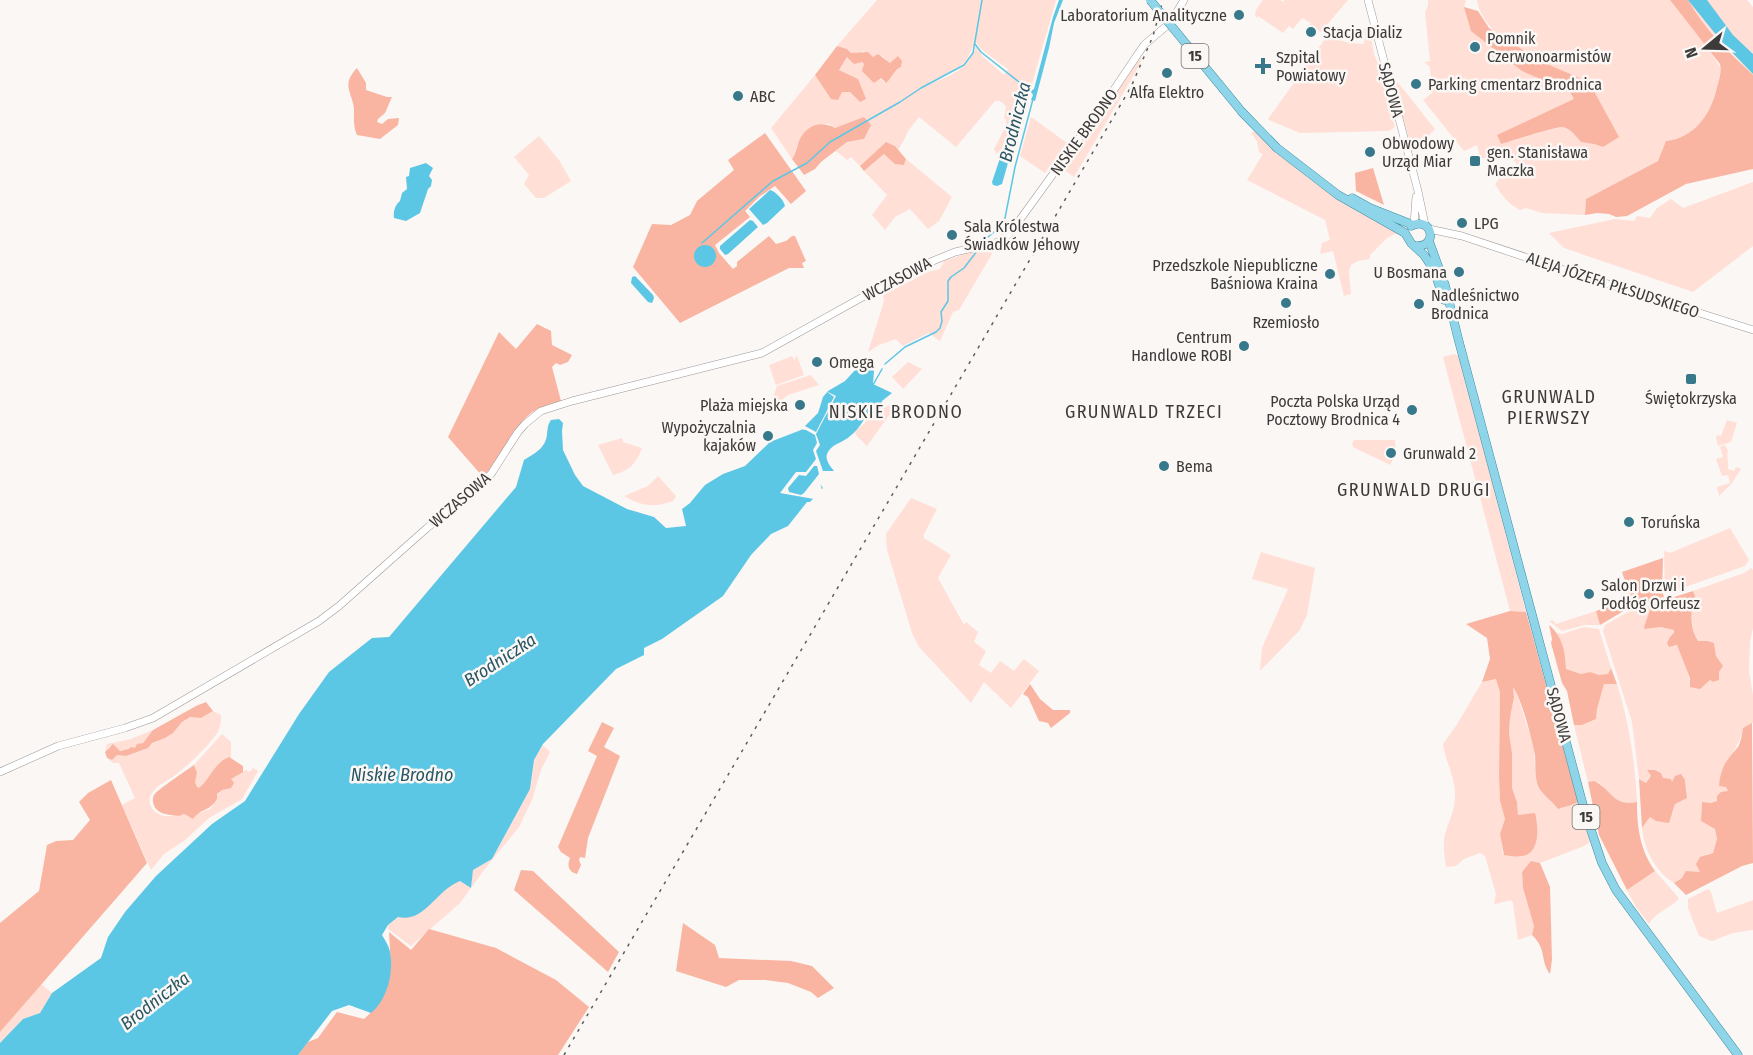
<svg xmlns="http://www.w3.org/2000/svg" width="1753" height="1055" font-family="'Fira Sans Condensed',sans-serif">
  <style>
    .green { fill: #ffdfd6; fill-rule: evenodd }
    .forest { fill: #f9b5a1 }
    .water { fill: #5cc6e5 }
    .pier { fill: #fbf7f5; fill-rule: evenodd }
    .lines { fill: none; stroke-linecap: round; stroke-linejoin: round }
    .stream { stroke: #5cc6e5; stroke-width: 1.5 }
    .secondary-casing { stroke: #9c9897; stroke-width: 8 }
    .primary-casing { stroke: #408da2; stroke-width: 9 }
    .secondary { stroke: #fff; stroke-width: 7 }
    .primary { stroke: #8ed5e9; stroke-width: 8 }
    .rail { stroke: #5e5d5b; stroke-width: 1.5; stroke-dasharray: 3 6; stroke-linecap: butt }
    .primary-bridge-casing { stroke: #408da2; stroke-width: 9; stroke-linecap: butt }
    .primary-bridge { stroke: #8ed5e9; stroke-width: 8 }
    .poi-dot { fill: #37788b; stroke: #fbf7f5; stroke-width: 2 }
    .labels { text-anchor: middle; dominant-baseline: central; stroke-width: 5; stroke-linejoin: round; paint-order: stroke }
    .shield { fill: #fbf7f5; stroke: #757372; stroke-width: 1.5 }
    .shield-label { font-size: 15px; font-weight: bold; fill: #3c3b3a }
    .poi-label { font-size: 16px; fill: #3c3b3a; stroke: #fbf7f5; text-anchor: start }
    .street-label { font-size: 16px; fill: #3c3b3a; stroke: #fbf7f5 }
    .water-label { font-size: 18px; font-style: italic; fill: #295664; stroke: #fbf7f5 }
    .neighbourhood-label { font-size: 18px; letter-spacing: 1.5px; fill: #3c3b3a; stroke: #fbf7f5 }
  </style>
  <rect width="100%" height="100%" fill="#fbf7f5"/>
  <path class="green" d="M877,0H1056L1029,94L1016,113L1000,154L996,153L994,149L1006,126V119H1004L1006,106L1000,101H995L956,147L919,117L908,131L904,140L898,150L895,146L886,142L860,166L851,157L847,160L836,151L847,142L864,139L844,125L835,128L829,124H820L800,140L792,159L771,128L815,75L831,99L842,92H850L860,102L858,79L839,70L848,56L862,62L885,83C892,78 894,71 901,67L890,63L882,56L874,57L863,51L858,54L851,53L847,49L837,46ZM976,42L982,50L1008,69L1004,75L983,57L976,47C967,70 952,75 930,84V82C942,76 959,70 967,59C971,53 971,47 976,42Z
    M1263,0H1280L1283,2L1284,0H1348L1321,32L1310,25L1311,23L1302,18L1293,29L1289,26L1283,33L1258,16L1256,18C1253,12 1259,5 1263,0Z
    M1428,0H1466L1464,7L1522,71L1570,92L1575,100L1497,135L1501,144C1511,141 1557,126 1563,127C1571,129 1577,136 1581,142L1595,144L1603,147L1589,82C1554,67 1483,42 1477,0H1670L1711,52L1721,69C1714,103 1705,137 1666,141L1658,161L1586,199L1585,215L1542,213L1526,208L1520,210C1510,206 1500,193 1495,184L1503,174L1515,172V169H1517L1516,162L1514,161L1513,156L1491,159L1480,158L1477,145L1464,151L1423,100L1432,93L1430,67L1424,62L1430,61L1425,13L1428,5Z
    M1687,0H1747L1753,7V75L1697,17Z
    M1364,28L1367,29L1371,37L1374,54L1379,66L1395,127L1389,131L1300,133L1269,120L1268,119L1327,36L1349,43L1364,44L1365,34Z
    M1141,57V61L1135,73L1074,177L1063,169Z
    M1395,79L1435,129L1413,152L1392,80Z
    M1031,117L1067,143L1045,173L1020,156Z
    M1255,131C1283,158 1313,184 1347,204C1363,214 1381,222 1397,230V233L1387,238L1370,255V259L1358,261L1351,265L1349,271L1351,294L1344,296L1333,251L1320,254L1322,243L1330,240L1325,220L1247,180L1263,154L1259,152L1257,141L1251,133Z
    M539,136L559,160L571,181L544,198H536L524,184L529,175L514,157Z
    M884,154L904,165L906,159L952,197L939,221L928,229L910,209L895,217L885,230L872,215L887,195L864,171Z
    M1753,182V246L1693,292L1564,248L1549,233L1615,219L1634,221L1637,216L1650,218L1657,208L1671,199L1683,208Z
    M991,250L993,252L959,310L953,312L940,341L929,333L903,346L896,339L879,345L868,352L884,301L883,295L928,272L940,269L944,261L968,253Z
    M1454,354L1459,356L1526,612L1510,611L1443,357Z
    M792,356L794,360L796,359L795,357L797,356L804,375L776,385L769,365Z
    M908,362L922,369L903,389L892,377Z
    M811,375L819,385L788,395L779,402L774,395L777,386Z
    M891,404L895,407L867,446L856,435L855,431L865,423L869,413L881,410Z
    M1727,420L1737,423L1731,442L1718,446L1716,438L1717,435L1721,436Z
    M622,438L623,442L642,448C637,463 629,471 613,475L598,445Z
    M1354,440H1395L1396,454L1390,465L1353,447L1352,443Z
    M1725,445L1728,451C1726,457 1729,462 1728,469L1734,471L1736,467L1741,469L1732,483L1719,496L1717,487L1730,483L1728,475L1722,476L1716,459L1723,457L1720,447Z
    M658,476L676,496L673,501C655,508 640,506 624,496L648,486Z
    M911,498L937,509L924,534V538L951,555L938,578L964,625L966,622L978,632L974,642L986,651L979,665L991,673L1000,661L1014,671L1024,659L1039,671L1011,708L984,682L971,703L919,647L912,633L887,550L886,534Z
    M1730,528L1749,560L1745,566L1671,592H1665L1664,551L1670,553Z
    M1261,552L1315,568L1307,615L1300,630L1260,671L1262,648L1288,589L1252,579Z
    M1751,568L1753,570V628L1750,642L1749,671L1753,695V723L1743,728C1740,745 1729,757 1721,772L1728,791L1717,796V801L1711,803H1702L1701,821L1715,829L1717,839L1713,853L1706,854L1700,872L1682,878L1674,883C1656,872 1644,850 1642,828L1650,817L1673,813L1675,804L1681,800L1687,791L1685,780L1672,782L1662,778L1661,773L1655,770H1647L1651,776L1646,783L1639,779L1632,722L1603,631L1605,625L1626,613L1649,605L1650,610L1645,629L1661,627L1674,630V647L1677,645C1684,657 1690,673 1690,687L1706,683L1710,680L1713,682L1719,680V672L1723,666L1716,656L1714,643L1708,641H1698C1691,630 1692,619 1692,606L1697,601L1693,591L1744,573Z
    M1596,611L1600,625H1585L1562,631L1549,621L1553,620L1556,624Z
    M1584,627L1599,629L1611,668L1608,675H1599L1590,672L1581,674L1566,669V659L1557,633L1562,634Z
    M1497,679L1500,692L1499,776L1500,801L1505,819L1500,834L1503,854L1515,856L1534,814L1518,815L1517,802L1512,788V753L1509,733L1510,718L1514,697L1513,686C1520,699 1522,712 1527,726C1528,730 1531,735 1532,739C1537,754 1532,778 1540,790C1548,801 1566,808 1578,802L1590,842L1584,846L1540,863L1531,861L1522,872L1523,888L1534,926L1532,935L1518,940L1513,903L1511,900L1495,904L1494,903L1496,894L1485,856L1480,853L1464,859L1456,866L1446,867C1445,858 1443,848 1444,839C1447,823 1456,811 1455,794C1455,776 1445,761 1443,744L1456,726L1482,682Z
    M1604,683L1617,684C1629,723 1635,761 1637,802C1632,803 1626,805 1621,803C1608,798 1604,778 1588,782L1574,725H1582L1596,719L1597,709Z
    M213,711L221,715C221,720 221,724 219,729C214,742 186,767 174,776C167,781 156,786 152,793C147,800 150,809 157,813C164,818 172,815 179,816L184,814L188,817L210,809L217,799V795L233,777L246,770L250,772L253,768L258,771L242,799L209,818L185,840L164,854L151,870L122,805L135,798L119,763H113L108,759L112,760L117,755L126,756L148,748L152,743L165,738L173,733L182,722L190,717L201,718Z
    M153,730C146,741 134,753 119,750C116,749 113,747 109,746L105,752L107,744L131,739Z
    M222,734L231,742V758C216,759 211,779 200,788H197L195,782L197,773L194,765Z
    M543,745L550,752L541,770L532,800L519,827L487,866L460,903L411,946L388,929V925C409,908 435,891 460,881L471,887L473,870L492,859L530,789L534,760Z
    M1655,871L1678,897V900C1670,907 1653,915 1649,924L1636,907L1627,890Z
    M1708,889L1711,892L1717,913L1753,900V930L1733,933L1712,941L1699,936L1688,908V899Z
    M41,984L52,993L40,1013L23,1019L0,1043V1032Z"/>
  <path class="forest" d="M1670,0H1688C1704,29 1729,52 1753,75V169L1686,184L1627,216L1616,217L1609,214L1597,213L1585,215L1586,199L1658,161L1666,141C1695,138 1711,114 1717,87C1719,79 1722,72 1720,64Z
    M1464,7L1478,11L1489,28L1540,61L1589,82L1619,137L1603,147L1594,144L1581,142C1576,136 1571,129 1563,127C1557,126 1511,141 1501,144L1497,135L1574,99L1570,92L1522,71L1471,31Z
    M837,46L847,49L851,53L868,52L873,57L878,54L890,63L898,56L902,61L901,67C894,70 892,78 886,83L881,78L874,83L862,71L864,64L862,62L854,64L847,57L839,70L858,79L866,99L860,102L850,92H842L838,100L831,99L815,75Z
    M357,68L366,83V90L387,97H392L385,113L378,119L377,122L382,124L388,119L399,118L398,125L380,139L357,135C353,126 354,119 354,110C353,92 340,86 357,68Z
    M864,117L871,125L864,139L847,142L821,162L815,169L804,175L792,159C796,153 797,147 799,141C806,125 821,120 835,128Z
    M765,133L806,191L791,204L775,186L759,197L745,211L750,217L715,245L719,253L733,269L737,266V262L769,236L776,244L786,241L792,236H795L806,261L802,263L804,268H789L680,323L633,267L652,224L671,225L690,215L697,201L734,170L728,160Z
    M886,142L895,146L906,159L904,165L895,164L884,154L864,171L860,166Z
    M1373,168L1384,205L1356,191L1355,173Z
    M537,324L551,331L552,345L572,355L568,362L560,365L556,363L552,367L561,401C551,404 539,407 531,413C513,427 500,460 483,477L448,437L499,332L516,349Z
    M1663,558L1662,591L1664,597L1622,612L1600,625L1596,611L1631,599L1622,572Z
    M1693,591L1697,601L1692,607C1691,619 1691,630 1698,641H1708L1714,643L1716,656L1723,666L1719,672V680L1713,682L1710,680L1700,689L1690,687V678L1677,645L1669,647L1667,643L1670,637L1674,633V630L1661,627L1645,629L1644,627L1650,610L1649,605Z
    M1510,611L1526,612L1578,802C1571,806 1565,806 1558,809C1553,802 1542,794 1539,788C1534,778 1536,766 1535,755C1532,739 1522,700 1513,687L1514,697L1510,718L1509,733L1512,753V788L1517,802L1518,815L1535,813C1538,825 1540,847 1528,854C1521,858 1511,856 1504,855L1500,834L1505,819L1500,801L1499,776L1500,692L1496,679L1482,682L1490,659L1487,638L1466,624Z
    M1549,625C1562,635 1566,654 1566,669L1581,674L1590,672L1599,675L1608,674L1611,668L1617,684H1604L1597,709L1596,719L1582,725H1574L1567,691L1562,683L1551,643L1552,639Z
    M1030,684L1040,699L1053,710H1070V713L1051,728L1048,723L1039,721L1028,697L1023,694Z
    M206,702L213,711L201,718L190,717L182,722L173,733L165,738L152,743L148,748L126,756L117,755L112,760L107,758L105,752L113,744L120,751L129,749L131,747L135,748L137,744L143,743L153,730L196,706Z
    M602,722L614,728L604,747L620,756L588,838L585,858L580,857L579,860L581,865L577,874C568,872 567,865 570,858L561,852L558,847L597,756L588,751Z
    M1752,723L1753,863L1742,866L1686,895L1674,883L1682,878L1686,871L1700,872L1696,864L1700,857L1713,853L1717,839L1715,829L1701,821L1702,802L1711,803L1717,801V796L1721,792L1728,791L1726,787L1719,786C1721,766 1726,761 1738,747C1741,742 1742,734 1743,728Z
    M229,757L243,766V772L231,779L234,783L231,788L222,790L217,794V799C208,813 202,807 193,819L184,814L179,816C173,815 165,815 160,812C154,809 151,801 154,795C157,790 187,770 194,765L197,773L195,782L197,787L199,788C211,778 214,763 229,757Z
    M1647,770H1655L1661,773L1663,778L1671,779L1672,782L1675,776L1681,774L1685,780L1687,798L1675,804L1669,823L1656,821L1650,817L1642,828L1639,779L1646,783L1651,776Z
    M111,780L147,863L0,1032V923L39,891L47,845L56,841L73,840L90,820L79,802L88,793Z
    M1594,781C1613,790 1612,807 1637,802C1637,827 1640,850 1655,871L1627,890L1599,835L1588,782Z
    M1531,861L1540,863L1550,887L1552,960L1550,974C1540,961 1547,949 1532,935L1534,926L1523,888L1522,872Z
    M521,870L533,871L619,952L608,972L514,890Z
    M683,923L715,945L719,958L791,961L812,966L834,988L818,998L811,992L788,983L765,980H739L726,987L676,971Z
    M429,929L496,948L556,980L589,1007L558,1055H298L308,1042L318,1038L337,1012L364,1019C395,993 391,969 389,932L411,950Z"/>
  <path class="water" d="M1059,0H1063L1054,23L1049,48L1035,101L1031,100L1033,95L1031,91L1034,89L1053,17Z
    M1688,0H1707L1733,35L1753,54V74L1722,42Z
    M1000,158L1006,159L1008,163L1002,184L997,186L993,185L992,182Z
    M426,163L433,168L429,176L432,180L431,186L428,189L420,213L406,221L394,218C393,212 395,205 400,201L402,193L407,189L406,177L409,176L410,168Z
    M770,190C775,191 784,200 785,206L767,223L763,225L749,209Z
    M750,220L753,221L758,227L728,254L725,255L720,249V246Z
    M694 256a11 11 0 1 1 22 0a11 11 0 1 1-22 0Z
    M635,276L653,295L654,298L652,303L648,302L631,283L632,277Z
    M863,364L870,365L874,371L873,384L892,393L882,401V406H873C864,417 862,427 849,437C842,443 831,444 827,454C825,460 830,466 834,471H823L817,480L823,488L810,502H807L788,526L771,534L751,555L723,596L662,639L644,648V655L616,669L543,744L534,760L530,789L492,859L473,870L471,888L460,881C435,891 425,923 398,917L388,925L382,935C385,940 389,946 390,952C394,973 387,1000 371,1013L349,1005L332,1011L298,1055H0V1043L23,1019L40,1013L52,993L101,958L108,937L125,912L156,876L212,824L245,801L299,714L329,672L372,638L389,637L516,487L524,460C535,453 546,448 547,434C548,428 547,426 551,420L559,419L563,423L562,431L563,450L575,475L583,486L627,509L654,517L666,528L686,526L682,509L690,503L705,485L723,474L745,466L770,442L801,430L818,413L823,397L828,391L845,381L857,368Z"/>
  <path class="pier" d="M826,391L836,396L816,434L820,445L816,451L823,471L819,479L822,490L814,499L780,493L796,472H806L816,459L813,450L817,443L815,435L806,430L799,429L803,425L816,432L834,397ZM814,466H817L819,474L804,493L801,495L789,492L788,488L799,475L806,476Z"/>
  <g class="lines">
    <path class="stream" d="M975,44L981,52L1033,93
      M981,242L982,239L988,237L994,232L1005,218L1015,167L1033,99
      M702,243L773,181L807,163L830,142L900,102L921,88L964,65L973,53L982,0
      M885,364L905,347L936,332L940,328L942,321L941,312L948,301V281L951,277L964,268L977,251
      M873,385L882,369"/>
    <g class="secondary-casing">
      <path id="secondary" d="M1368,0L1418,191L1425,225
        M1414,224L1416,197
        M1429,229L1462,236L1561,269L1753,330
        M0,772L58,746L125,728L153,718L319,621L339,606L427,528L482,483L491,474L518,432L525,424L541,411L572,401L762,353L913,269L955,252L999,242L1011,232L1111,94L1144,45L1170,23L1184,0"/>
    </g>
    <g class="primary-casing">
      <path id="primary" d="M1242,112L1277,148L1338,195L1405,233L1411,243L1424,255L1434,270L1444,300
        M1352,198L1370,208L1413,225
        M1411,226C1432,215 1439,247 1416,246
        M1429,241L1445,285L1458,338L1584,809L1602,863L1616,890L1738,1055"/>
    </g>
    <use href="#secondary" class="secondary"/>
    <use href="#primary" class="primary"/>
    <path class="rail" d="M564,1055L1131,87L1153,36L1163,0"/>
    <g class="primary-bridge-casing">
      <path id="primary-bridge" d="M1150,0L1242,112"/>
    </g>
    <use href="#primary-bridge" class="primary-bridge"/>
  </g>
  <g class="poi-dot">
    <circle cx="1239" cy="15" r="6"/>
    <circle cx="1311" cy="32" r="6"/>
    <circle cx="1475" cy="47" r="6"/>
    <path d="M1260 57h6v6h6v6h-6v6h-6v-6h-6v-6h6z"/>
    <circle cx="1167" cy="73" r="6"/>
    <circle cx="1416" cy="84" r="6"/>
    <circle cx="738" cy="96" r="6"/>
    <circle cx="1370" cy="152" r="6"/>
    <rect x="1469" y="155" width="12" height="12" rx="3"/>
    <circle cx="1462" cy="223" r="6"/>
    <circle cx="952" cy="235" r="6"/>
    <circle cx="1459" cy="272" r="6"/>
    <circle cx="1330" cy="274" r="6"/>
    <circle cx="1286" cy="303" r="6"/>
    <circle cx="1419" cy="304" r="6"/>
    <circle cx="1244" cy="346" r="6"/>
    <circle cx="817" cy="362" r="6"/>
    <rect x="1685" y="373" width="12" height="12" rx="3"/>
    <circle cx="800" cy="405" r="6"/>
    <circle cx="1412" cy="410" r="6"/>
    <circle cx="768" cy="436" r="6"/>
    <circle cx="1391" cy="453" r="6"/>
    <circle cx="1164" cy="466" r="6"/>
    <circle cx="1629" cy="522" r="6"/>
    <circle cx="1589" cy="594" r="6"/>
  </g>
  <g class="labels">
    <g class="shield">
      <rect x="1181.5" y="44" width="27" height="24" rx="4.5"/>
      <rect x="1572.5" y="805" width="27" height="24" rx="4.5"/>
    </g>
    <g class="shield-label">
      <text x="1195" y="56">15</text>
      <text x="1586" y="817">15</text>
    </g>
    <g class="poi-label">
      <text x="1227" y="15" text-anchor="end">Laboratorium Analityczne</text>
      <text x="1323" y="32">Stacja Dializ</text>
      <text x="1487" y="38">Pomnik<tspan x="1487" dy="18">Czerwonoarmistów</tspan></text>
      <text x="1276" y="57">Szpital<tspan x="1276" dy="18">Powiatowy</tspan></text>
      <text x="1428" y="84">Parking cmentarz Brodnica</text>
      <text x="1167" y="92" text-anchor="middle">Alfa Elektro</text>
      <text x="750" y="96">ABC</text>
      <text x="1382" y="143">Obwodowy<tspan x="1382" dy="18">Urząd Miar</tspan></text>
      <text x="1487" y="152">gen. Stanisława<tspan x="1487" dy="18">Maczka</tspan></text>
      <text x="1474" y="223">LPG</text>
      <text x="964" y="226">Sala Królestwa<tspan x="964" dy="18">Świadków Jehowy</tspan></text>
      <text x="1318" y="265" text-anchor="end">Przedszkole Niepubliczne<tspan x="1318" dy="18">Baśniowa Kraina</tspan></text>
      <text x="1447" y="272" text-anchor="end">U Bosmana</text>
      <text x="1431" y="295">Nadleśnictwo<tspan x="1431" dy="18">Brodnica</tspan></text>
      <text x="1286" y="322" text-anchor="middle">Rzemiosło</text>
      <text x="1232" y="337" text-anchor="end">Centrum<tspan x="1232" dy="18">Handlowe ROBI</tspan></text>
      <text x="829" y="362">Omega</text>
      <text x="1691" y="398" text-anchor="middle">Świętokrzyska</text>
      <text x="1400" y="401" text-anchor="end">Poczta Polska Urząd<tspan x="1400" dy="18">Pocztowy Brodnica 4</tspan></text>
      <text x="788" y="405" text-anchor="end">Plaża miejska</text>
      <text x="756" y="427" text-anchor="end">Wypożyczalnia<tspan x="756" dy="18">kajaków</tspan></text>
      <text x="1403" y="453">Grunwald 2</text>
      <text x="1176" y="466">Bema</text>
      <text x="1641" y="522">Toruńska</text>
      <text x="1601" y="585">Salon Drzwi i<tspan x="1601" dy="18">Podłóg Orfeusz</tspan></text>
    </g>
    <g class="street-label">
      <text transform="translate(1391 90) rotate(75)">SĄDOWA</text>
      <text transform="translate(1084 132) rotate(-54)">NISKIE BRODNO</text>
      <text transform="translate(897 279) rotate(-28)">WCZASOWA</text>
      <text transform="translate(1613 285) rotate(18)">ALEJA JÓZEFA PIŁSUDSKIEGO</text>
      <text transform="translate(460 500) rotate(-41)">WCZASOWA</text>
      <text transform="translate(1559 715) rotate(75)">SĄDOWA</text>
    </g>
    <g class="water-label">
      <text transform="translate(1015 122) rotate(-76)">Brodniczka</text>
      <text transform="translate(500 660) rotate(-33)">Brodniczka</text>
      <text x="402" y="775">Niskie Brodno</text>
      <text transform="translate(155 1001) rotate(-38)">Brodniczka</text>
    </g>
    <g class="neighbourhood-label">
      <text x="1549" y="397">GRUNWALD<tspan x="1549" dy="21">PIERWSZY</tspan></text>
      <text x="896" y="412">NISKIE BRODNO</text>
      <text x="1144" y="412">GRUNWALD TRZECI</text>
      <text x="1414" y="490">GRUNWALD DRUGI</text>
    </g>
  </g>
  <g transform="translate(1705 48) rotate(251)" stroke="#fbf7f5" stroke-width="4.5" paint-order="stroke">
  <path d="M0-4.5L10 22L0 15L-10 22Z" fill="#3c3b3a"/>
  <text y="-9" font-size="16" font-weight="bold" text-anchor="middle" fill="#3c3b3a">N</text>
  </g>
</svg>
